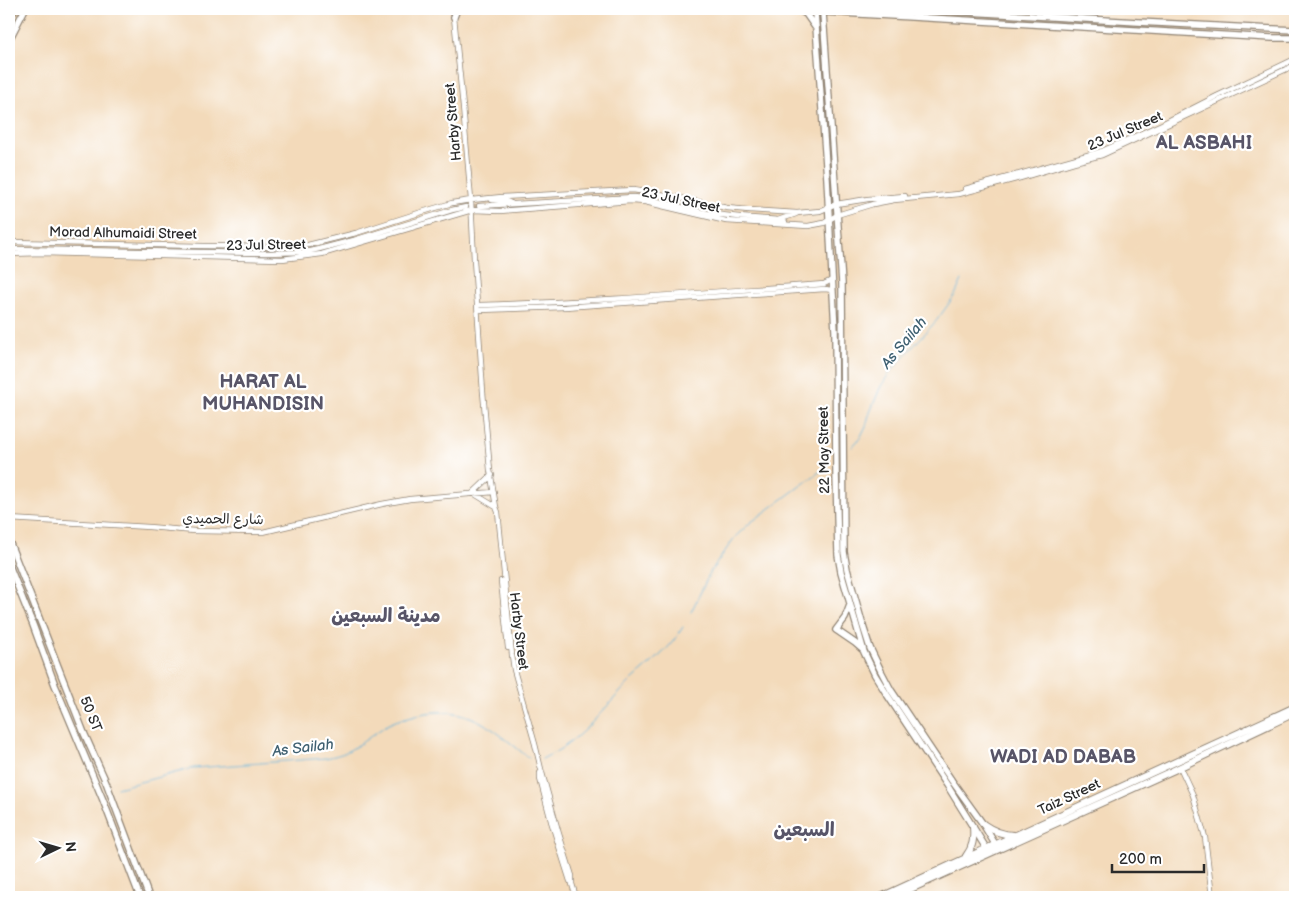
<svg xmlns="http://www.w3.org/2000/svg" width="1304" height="906" font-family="'Balsamiq Sans','Playpen Sans Arabic',sans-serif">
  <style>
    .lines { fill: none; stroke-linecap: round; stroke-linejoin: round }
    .stream { stroke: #5eb0d9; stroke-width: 1 }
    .minor-tunnel { stroke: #cbb79d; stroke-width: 4.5; stroke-dasharray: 4.5 2; stroke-linecap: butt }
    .major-tunnel { stroke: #cbb79d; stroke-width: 5.5; stroke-dasharray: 5.5 3; stroke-linecap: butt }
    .minor-casing { stroke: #8f8272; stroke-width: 6 }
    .major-casing { stroke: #8f8272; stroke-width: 8 }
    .highway-casing { stroke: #8f8272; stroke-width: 8 }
    .minor { stroke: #fff; stroke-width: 4.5 }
    .major { stroke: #fff; stroke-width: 5.5 }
    .highway { stroke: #fff; stroke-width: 6 }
    .labels { text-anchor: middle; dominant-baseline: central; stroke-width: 4.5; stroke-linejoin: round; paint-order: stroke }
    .street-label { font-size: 14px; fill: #2b2b2b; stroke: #fff }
    .water-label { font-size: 15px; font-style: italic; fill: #3f6071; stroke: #fff }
    .district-label { font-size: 19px; font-weight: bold; fill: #585568; stroke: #fff }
  </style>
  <rect width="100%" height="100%" fill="#fff"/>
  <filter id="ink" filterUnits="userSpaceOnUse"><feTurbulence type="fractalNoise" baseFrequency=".02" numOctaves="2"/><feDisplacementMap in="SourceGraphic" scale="10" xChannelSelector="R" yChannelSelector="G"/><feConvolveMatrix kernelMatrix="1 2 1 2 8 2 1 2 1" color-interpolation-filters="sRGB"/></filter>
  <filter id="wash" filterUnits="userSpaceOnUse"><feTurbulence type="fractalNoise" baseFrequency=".0096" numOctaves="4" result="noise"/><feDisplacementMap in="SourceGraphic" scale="20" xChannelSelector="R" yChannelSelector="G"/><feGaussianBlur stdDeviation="1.12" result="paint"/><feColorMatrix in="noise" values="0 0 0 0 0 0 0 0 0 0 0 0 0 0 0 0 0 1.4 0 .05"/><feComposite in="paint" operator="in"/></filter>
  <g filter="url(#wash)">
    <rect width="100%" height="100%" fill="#f3daba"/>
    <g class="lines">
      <path class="stream" d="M852,447L860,438L866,426L869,415L880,388L890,372L937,320L955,295L962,280
        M691,612L711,571L735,537L750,523L822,470
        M542,759C551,754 561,750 569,743C593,725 610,701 632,680C652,662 669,651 683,627
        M117,788L194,768L326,758C334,756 341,755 348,751C362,744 374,733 387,725C395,720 406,718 416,715C469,703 490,727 529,758"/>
    </g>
  </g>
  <g filter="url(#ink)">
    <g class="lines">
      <path class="minor-tunnel" d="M466,207L479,206"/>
      <path class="major-tunnel" d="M9,30L20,9"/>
      <g class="minor-casing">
        <path id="minor" d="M454,17L463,107L471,200L474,260L483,392L490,470L496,507L498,512L512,655L514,670L535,744L541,769L559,834L572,876V884L576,897
          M965,189L1102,151L1162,124L1217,96L1295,59
          M492,200L506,201L511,203
          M479,206L634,197C656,199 677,206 698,211C725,217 751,218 778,220L782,222H785
          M778,220L796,214
          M9,242L203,246L283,247L308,245L356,233L422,212L452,203L471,200L502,197L633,190L666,195L727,208L749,210L797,213L820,211L836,204L868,199L905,196
          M9,249L265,253L305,252L319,249L354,240L452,210L466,207
          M9,254L42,253L282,259L322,254L472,210L500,211L631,201L645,202L726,221L808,226L824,223L837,215L873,204L894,200L959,194L1020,178L1074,162L1102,155L1295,65
          M480,305C595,302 710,292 824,284L832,280
          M480,310L565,307L825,289L832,290
          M492,475L473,493L496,507
          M9,519L149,527L194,531L263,532L382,504L410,499L494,492
          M501,581L508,648
          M1180,767L1193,795L1205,837L1212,897
          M540,773V779L551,821L570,881"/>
      </g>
      <g class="major-casing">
        <path id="major" d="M793,9L812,10
          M798,9L806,14L815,27
          M917,9L1138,22L1295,30
          M825,12L1272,38H1295
          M815,13L827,179L835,331L836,472L838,555L841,572L864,652L875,675L886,693L947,785L986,848
          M823,13L842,283L844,552L847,569L863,626L870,648L881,671L891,690L952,781L983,824L995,844
          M454,17L457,9
          M9,20L14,9
          M9,40L25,9
          M9,541L84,733L106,782L149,897
          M9,565L33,625L55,685L103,800L140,897
          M850,605L845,618L836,630L855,643L863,650"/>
      </g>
      <g class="highway-casing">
        <path id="highway" d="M983,824C993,831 1002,835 1014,835
          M966,856C973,847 974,839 973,827
          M881,897L1295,707
          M893,897L1174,770L1295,713"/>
      </g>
      <use href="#minor" class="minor"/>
      <use href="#major" class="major"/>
      <use href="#highway" class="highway"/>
    </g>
  </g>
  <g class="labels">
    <g class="street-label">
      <text transform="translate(453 122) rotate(-95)">Harby Street</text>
      <text transform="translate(1125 131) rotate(-23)">23 Jul Street</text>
      <text transform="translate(681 200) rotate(12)">23 Jul Street</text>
      <text transform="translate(123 233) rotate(1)">Morad Alhumaidi Street</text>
      <text transform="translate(266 245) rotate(-1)">23 Jul Street</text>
      <text transform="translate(824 450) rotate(-91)">22 May Street</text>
      <text transform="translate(223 519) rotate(1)">شارع الحميدي</text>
      <text transform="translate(519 631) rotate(83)">Harby Street</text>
      <text transform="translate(91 714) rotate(68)">50 ST</text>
      <text transform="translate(1069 797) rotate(-25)">Taiz Street</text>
    </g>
    <g class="water-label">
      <text transform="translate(904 343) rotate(-50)">As Sailah</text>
      <text transform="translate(303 748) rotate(-7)">As Sailah</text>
    </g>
    <g class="district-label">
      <text x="1204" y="143">AL ASBAHI</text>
      <text x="263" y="382">HARAT AL<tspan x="263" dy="22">MUHANDISIN</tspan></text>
      <text x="386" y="616">مدينة السبعين</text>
      <text x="1063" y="757">WADI AD DABAB</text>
      <text x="804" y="830">السبعين</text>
    </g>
  </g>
  <rect width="1304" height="906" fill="none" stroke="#fff" stroke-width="30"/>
  <g transform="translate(58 848) rotate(85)" stroke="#ffffff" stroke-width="4" paint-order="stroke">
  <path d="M0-4L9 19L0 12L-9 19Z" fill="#2b2b2b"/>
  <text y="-8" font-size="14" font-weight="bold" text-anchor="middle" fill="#2b2b2b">N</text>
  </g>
  <path d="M1112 864v8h92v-8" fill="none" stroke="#2b2b2b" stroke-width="2.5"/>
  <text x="1119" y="864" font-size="15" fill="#2b2b2b" stroke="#ffffff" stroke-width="4" paint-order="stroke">200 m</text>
</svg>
